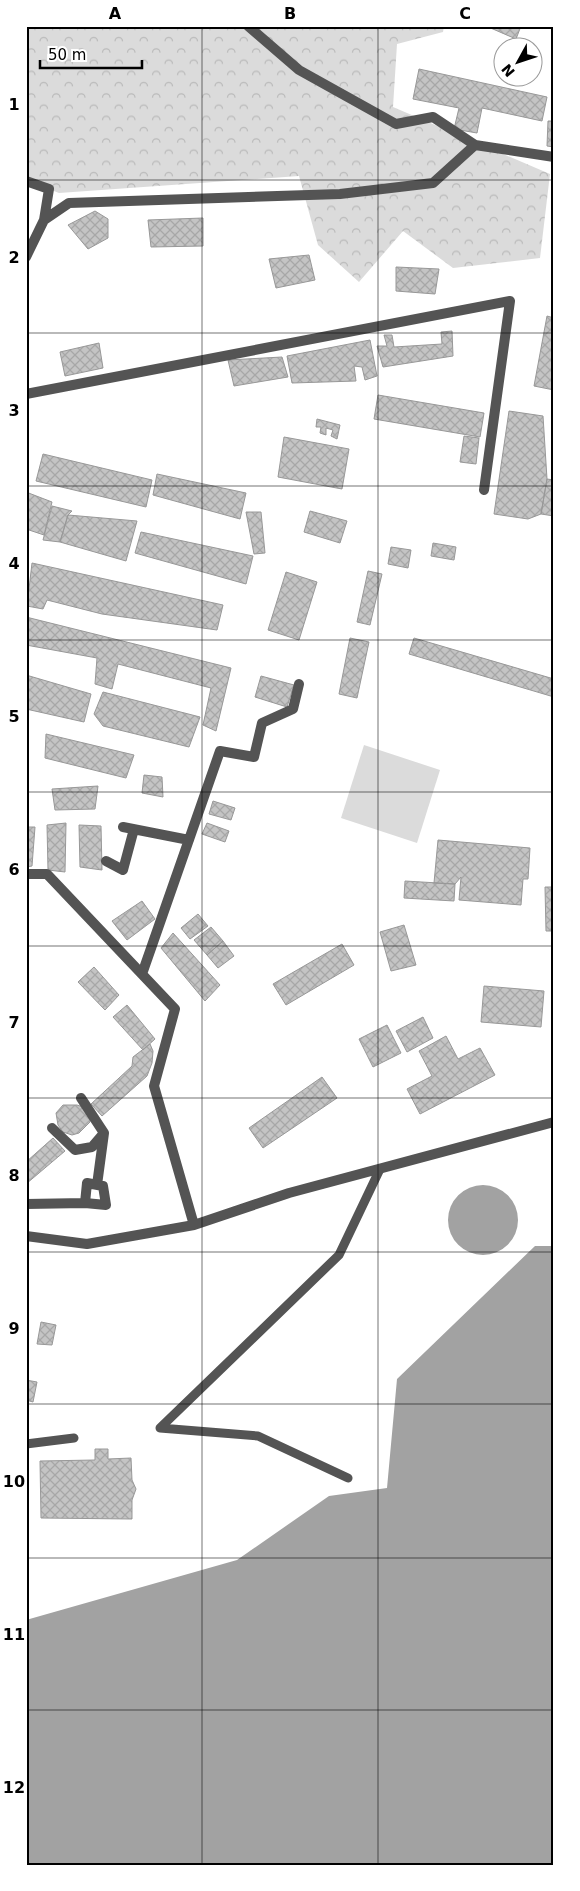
<svg xmlns="http://www.w3.org/2000/svg" width="580" height="1891" font-family="'DejaVu Sans',sans-serif">
  <style>
    .green { fill: #dbdbdb }
    .forest { fill: url(#forest-crowns) }
    .water { fill: #a2a2a2 }
    .building { fill: url(#building-cross-hatch); stroke: #989898 }
    .lines { fill: none; stroke-linecap: round; stroke-linejoin: round }
    .service { stroke: #545454; stroke-width: 9 }
    .minor { stroke: #545454; stroke-width: 10 }
    .grid { fill: none; stroke: #000; stroke-width: 1; stroke-opacity: 0.55 }
    .neatline { fill: none; stroke: #000; stroke-width: 2 }
    .grid-label { font-size: 16px; text-anchor: middle; font-weight: bold; fill: #000 }
  </style>
  <defs>
    <pattern id="forest-crowns" width="20" height="18" patternUnits="userSpaceOnUse" patternTransform="scale(1.25)"><rect width="20" height="18" fill="#dbdbdb"/><path d="M2 6a3 3 0 1 1 6 0M12 15a3 3 0 1 1 6 0" fill="none" stroke="#bababa"/></pattern>
    <pattern id="building-cross-hatch" width="8" height="8" patternUnits="userSpaceOnUse" patternTransform="scale(1.25)"><rect width="8" height="8" fill="#c4c4c4"/><path d="M0 0l8 8M0 8l8-8" fill="none" stroke="#a7a7a7"/></pattern>
  </defs>
  <rect width="100%" height="100%" fill="#fff"/>
  <path class="green" d="M364,745L440,770L417,843L341,818Z"/>
  <path class="forest" d="M26,26H444L443,32L397,44L393,107L550,174L540,258L453,268L403,231L359,282L318,245L299,176L59,193L26,180Z"/>
  <path class="water" d="M448 1220a35 35 0 1 1 70 0a35 35 0 1 1-70 0Z
    M535,1246H554V1865H26V1620L237,1560L329,1496L387,1488L397,1379Z"/>
  <path class="building" d="M486,26H521L516,39Z
    M419,69L547,97L542,121L482,108L477,133L454,129L459,108L413,99Z
    M548,121H554V147L547,146Z
    M95,211L108,219V238L88,249L68,225Z
    M203,218V246L151,247L148,220Z
    M309,255L315,280L276,288L269,259Z
    M396,267L439,269L435,294L396,291Z
    M547,316L554,318V390L534,386Z
    M452,331L453,356L383,367L377,346H387L384,335H392L394,347L442,344L441,332Z
    M370,340L377,376L365,380L362,367L354,366L356,381L292,383L287,356Z
    M99,343L103,368L65,376L60,352Z
    M282,357L288,377L234,386L228,360Z
    M378,395L484,413L480,437L374,419Z
    M509,411L543,416L547,479L541,514L528,519L494,514Z
    M317,419L340,425L337,439L331,436L333,430L326,428V435L320,433L321,427H316Z
    M464,436L479,438L476,464L460,462Z
    M284,437L349,449L342,489L278,477Z
    M43,454L152,480L146,507L36,481Z
    M157,474L246,493L240,519L153,495Z
    M547,479L554,480V516L541,514Z
    M26,492L52,502L44,535L26,529Z
    M52,506L72,511L68,515L60,542L43,540Z
    M310,511L347,521L340,543L304,532Z
    M246,512H261L265,553L254,554Z
    M68,515L137,521L126,561L60,542Z
    M141,532L253,556L246,584L135,553Z
    M433,543L456,547L454,560L431,556Z
    M391,547L411,550L408,568L388,564Z
    M32,563L223,605L217,630L102,614L47,600L43,609L27,606Z
    M368,571L382,574L370,625L357,622Z
    M286,572L317,582L299,640L268,630Z
    M26,617L231,668L216,731L203,725L211,688L118,664L112,689L95,684L97,658L26,645Z
    M350,638L369,642L357,698L339,694Z
    M414,638L554,679V697L409,654Z
    M26,675L91,694L84,722L26,709Z
    M261,676L294,685L287,707L255,697Z
    M103,692L200,717L189,747L103,726L94,714Z
    M46,734L134,755L126,778L45,758Z
    M144,775L162,777L163,797L142,793Z
    M98,786L95,809L55,810L52,789Z
    M213,801L235,808L231,820L209,814Z
    M66,823L65,872L48,870L47,825Z
    M207,823L229,831L225,842L202,834Z
    M79,825L101,826L102,870L80,867Z
    M26,827H35L32,866L26,867Z
    M438,840L530,848L528,879H523L521,905L459,900L461,877L455,884L434,883Z
    M405,881L455,884L454,901L404,898Z
    M545,887H554V931H546Z
    M142,901L155,919L127,940L112,921Z
    M198,914L208,926L190,939L181,928Z
    M404,925L416,965L391,971L380,932Z
    M211,927L223,941L207,955L194,940Z
    M173,933L220,985L205,1001L161,948Z
    M223,941L234,956L218,968L207,955Z
    M342,944L354,965L286,1005L273,984Z
    M94,967L119,995L105,1010L78,982Z
    M484,986L544,991L541,1027L481,1022Z
    M127,1005L155,1039L143,1050L113,1017Z
    M423,1017L433,1038L407,1052L396,1031Z
    M387,1025L401,1053L373,1067L359,1039Z
    M446,1036L458,1059L480,1048L495,1075L420,1114L407,1089L432,1076L419,1051Z
    M150,1044L153,1051L152,1063L147,1076L102,1116L91,1104L132,1066L133,1057Z
    M322,1077L337,1098L263,1148L249,1128Z
    M63,1105H77L89,1109L90,1122L79,1133L72,1135L63,1132L58,1125L56,1113Z
    M53,1138L65,1151L26,1184V1162Z
    M41,1322L56,1325L52,1345L37,1344Z
    M26,1380L37,1382L33,1402L26,1400Z
    M95,1449H108V1459L131,1458L132,1480L136,1489L132,1500V1519L41,1518L40,1461L95,1460Z"/>
  <g class="lines">
    <path class="service" d="M26,1444L74,1438
      M348,1478L258,1436L160,1428L339,1255L380,1169"/>
    <path class="minor" d="M248,26L299,70L396,124L433,117L475,145L554,157
      M26,181L49,189L44,220L26,257
      M44,220L69,203L340,194L433,183L475,145
      M26,394L510,301L484,490
      M123,827L189,840
      M106,861L123,870L134,829
      M26,874H47L175,1009L154,1086L194,1225
      M142,974L220,751L254,757L262,723L293,709L299,684
      M81,1098L104,1133L97,1185
      M52,1128L75,1150L92,1147L104,1133
      M26,1204L85,1203L106,1205L103,1186L87,1183L85,1203
      M26,1236L87,1244L194,1225L289,1193L554,1122"/>
  </g>
  <path class="grid" d="M202,26V1865M378,26V1865M26,180H554M26,333H554M26,486H554M26,640H554M26,792H554M26,946H554M26,1098H554M26,1252H554M26,1404H554M26,1558H554M26,1710H554"/>
  <rect width="580" height="1891" fill="none" stroke="#ffffff" stroke-width="55"/>
  <g transform="translate(518 62) rotate(230)"><circle r="24" fill="#ffffff" stroke="#999999"/>
  <path d="M0-4L9 19L0 12L-9 19Z" fill="#000000"/>
  <text y="-8" font-size="14" font-weight="bold" text-anchor="middle" fill="#000000">N</text>
  </g>
  <path d="M40 60v8h102v-8" fill="none" stroke="#000000" stroke-width="2.5"/>
  <text x="48" y="60" font-size="15" fill="#000000" stroke="#ffffff" stroke-width="4" paint-order="stroke">50 m</text>
  <rect x="28" y="28" width="524" height="1836" class="neatline"/>
  <g class="grid-label">
    <text x="115" y="19">A</text>
    <text x="290" y="19">B</text>
    <text x="465" y="19">C</text>
    <text x="14" y="110">1</text>
    <text x="14" y="263">2</text>
    <text x="14" y="416">3</text>
    <text x="14" y="569">4</text>
    <text x="14" y="722">5</text>
    <text x="14" y="875">6</text>
    <text x="14" y="1028">7</text>
    <text x="14" y="1181">8</text>
    <text x="14" y="1334">9</text>
    <text x="14" y="1487">10</text>
    <text x="14" y="1640">11</text>
    <text x="14" y="1793">12</text>
  </g>
</svg>
